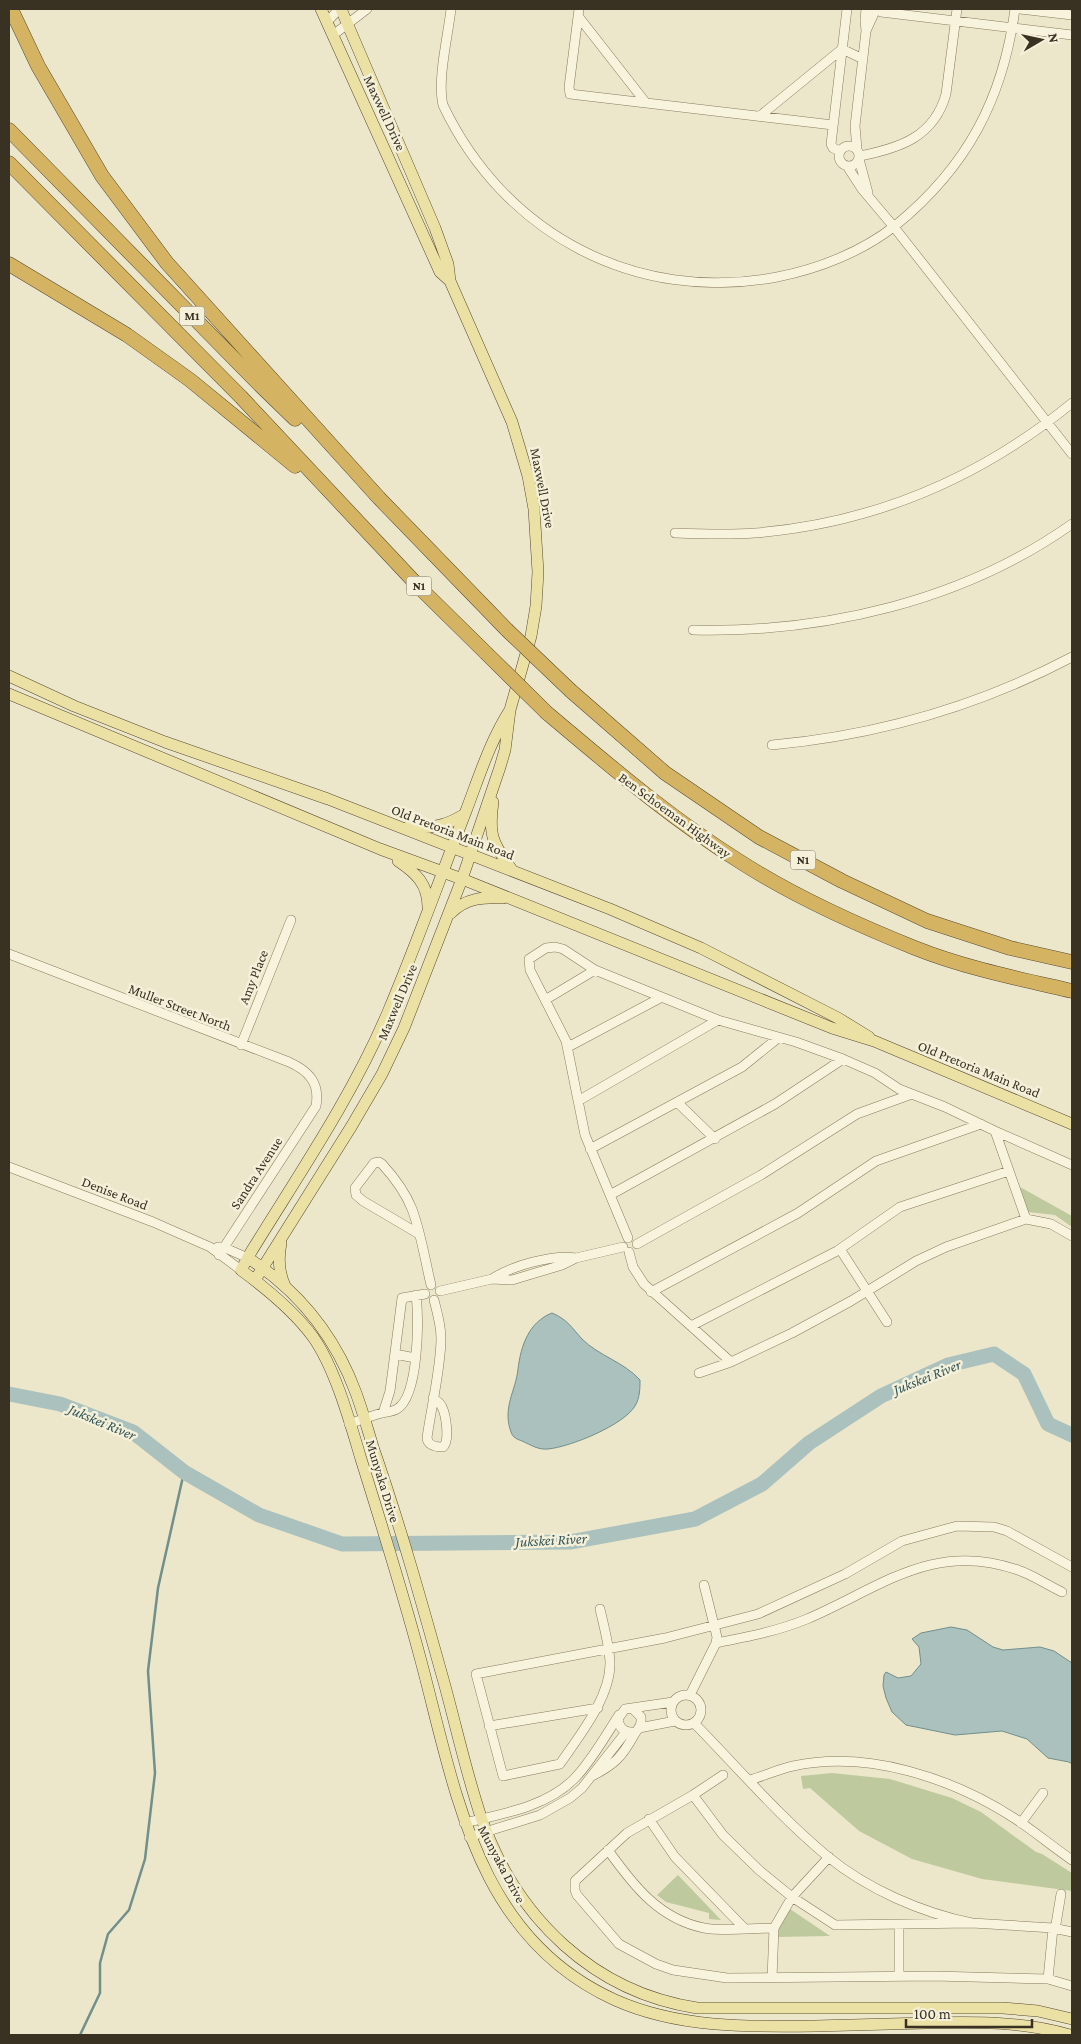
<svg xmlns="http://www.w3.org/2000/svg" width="1081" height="2044" font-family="'Crimson Pro',serif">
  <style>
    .green { fill: #beca9e }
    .water { fill: #aac1be; stroke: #718f8c }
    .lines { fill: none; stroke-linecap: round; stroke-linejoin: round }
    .stream { stroke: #718f8c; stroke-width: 2.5 }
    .river { stroke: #aac1be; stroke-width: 15 }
    .minor-casing { stroke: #887b5f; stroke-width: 10 }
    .major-casing { stroke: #564933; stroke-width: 12 }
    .highway-casing { stroke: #564933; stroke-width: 15 }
    .minor { stroke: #f7f3dd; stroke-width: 9 }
    .major { stroke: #ece1a5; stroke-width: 11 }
    .highway { stroke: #d4b462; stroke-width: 14 }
    .highway-bridge-casing { stroke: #564933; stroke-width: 15; stroke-linecap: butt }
    .highway-bridge { stroke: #d4b462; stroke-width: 14 }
    .labels { text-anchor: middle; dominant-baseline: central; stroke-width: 5; stroke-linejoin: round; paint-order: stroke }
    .shield { fill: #f4f0d9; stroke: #716a59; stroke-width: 1 }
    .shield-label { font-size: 12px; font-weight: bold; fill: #393122 }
    .street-label { font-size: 14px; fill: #393122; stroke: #f4f0d9 }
    .water-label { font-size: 15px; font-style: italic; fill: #325458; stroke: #f4f0d9 }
  </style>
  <rect width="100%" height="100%" fill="#ece7ca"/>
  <path class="green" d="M1020,1187L1072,1216V1227L1055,1215L1028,1212Z
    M832,1773L890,1779L952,1798L981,1812L1036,1852L1042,1854L1072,1873V1891L982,1879L912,1859L859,1831L810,1788L803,1789L801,1776Z
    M678,1875L721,1920L709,1919V1913L666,1902L657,1895Z
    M790,1909L830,1936L777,1937V1928Z"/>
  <path class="water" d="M552,1313C567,1319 572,1328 582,1339C599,1356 624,1362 640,1380C640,1388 640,1398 635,1406C624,1425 570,1447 548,1449C538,1450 531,1445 522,1441C517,1439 513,1438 511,1432C502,1408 516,1390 518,1369C521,1345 529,1322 552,1313Z
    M951,1627L967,1630L993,1647L1003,1650L1040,1647L1054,1651L1072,1663V1764L1069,1762L1048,1758L1027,1739L1002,1731L955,1735L906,1725L892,1712L886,1698L883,1686L884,1675L886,1672L898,1678L911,1676L921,1664L919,1647L912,1639L921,1633Z"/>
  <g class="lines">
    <path class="stream" d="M80,2035L100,1993V1963L108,1934L129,1910L145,1859L155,1773L148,1671L158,1588L184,1472"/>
    <path class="river" d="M9,1394L60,1404L133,1432L184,1472L259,1515L342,1544L570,1542L695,1519L762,1484L809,1443L881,1396L948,1365L994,1354L1024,1374L1048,1424L1072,1435"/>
    <g class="minor-casing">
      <path id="minor" d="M451,9C448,36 437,80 443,105C504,234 636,304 777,277C818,269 862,252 896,225C967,167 1003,99 1015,9
        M579,9L569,87L570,94L833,125
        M879,9L881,12L1072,35
        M1020,9L1072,15
        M578,16L646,103
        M327,22L339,9
        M866,31L876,9
        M333,35L367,9
        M760,116L842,49L863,59
        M839 156a10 10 0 1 1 20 0a10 10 0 1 1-20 0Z
        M857,149L855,126L866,31L865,20L866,9
        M840,151L833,148L831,144L847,9
        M860,156C900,148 934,137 946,94L957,9
        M859,159L868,193
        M847,166L862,189L894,227L1072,454
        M675,533C701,534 728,535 755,533C875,523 979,479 1072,403
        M693,630C825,633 963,601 1072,524
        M772,745C879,735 977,707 1072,657
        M9,954L289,1062C309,1071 320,1083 316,1106L219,1255
        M545,1000L595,970
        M241,1045L291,920
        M568,1047L662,997
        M578,1101L718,1020
        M677,1102L715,1139
        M995,1131L1072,1165
        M590,1149L742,1067L778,1038
        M9,1167L153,1222L210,1247L241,1270
        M610,1195L775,1104L843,1059
        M419,1234L363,1201L356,1195L355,1188L374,1163L379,1162L382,1164C393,1176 406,1194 412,1209C421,1233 425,1260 431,1285
        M628,1238L585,1135L566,1041L530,970L529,959L546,948L555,947L563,949L595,970L718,1020L796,1042L843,1059L875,1073L899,1089L945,1107L995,1131L1026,1219
        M637,1244L761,1175L857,1114L912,1094
        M218,1247H223L248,1258
        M840,1249L887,1322
        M629,1252L633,1267L644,1284L731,1362
        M492,1279C511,1266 553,1254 576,1258
        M440,1291L492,1279L512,1280L562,1265L576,1258L623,1247
        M651,1292L798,1213L876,1161L981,1124
        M691,1326L837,1251L900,1207L1009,1171
        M395,1354L415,1358
        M699,1373L731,1362L792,1333L851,1301L916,1261L946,1247L1026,1219L1051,1224L1072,1236
        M433,1398C436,1401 440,1402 442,1407C446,1415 450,1441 443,1447C436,1447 428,1446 427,1438C431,1408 441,1368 441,1338C441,1325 437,1312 434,1300
        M383,1413L390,1391L402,1298L425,1294
        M349,1424C360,1420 371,1416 382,1413C387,1412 392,1412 397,1409C419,1396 419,1319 416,1295
        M600,1609C604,1627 609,1644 610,1662C611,1697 579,1736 560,1764L503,1776L476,1674L665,1638L758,1614L845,1574L902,1541L957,1526L994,1527L1007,1531L1072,1567
        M716,1643C747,1637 778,1631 807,1619C880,1588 933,1540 1018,1570C1033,1575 1047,1585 1062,1592
        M671 1710a15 15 0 1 1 30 0a15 15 0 1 1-30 0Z
        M690,1695L716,1643L717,1637L704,1585
        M489,1726L598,1708
        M639,1728L675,1721
        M631,1732C623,1732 619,1727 618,1719L625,1709L673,1702
        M723,1775L693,1795L627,1833L575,1881V1890L577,1895L619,1944L656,1964L673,1970L727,1978L934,1976L1048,1979L1072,1986
        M592,1776C614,1765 622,1757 634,1735C638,1728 642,1726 641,1717L633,1709
        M750,1780C764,1776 779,1769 793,1766C868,1750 952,1778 1014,1818C1034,1831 1053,1847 1072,1860
        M693,1795L723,1835L759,1870L792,1897L835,1925L972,1923C922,1913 867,1889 827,1856C779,1816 739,1769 695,1724
        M649,1819L675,1857L744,1928
        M464,1823C502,1814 546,1807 574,1779C591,1762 606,1735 619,1715
        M1021,1823L1043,1793
        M469,1837L540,1815L570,1798L582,1788L626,1732
        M608,1850C633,1885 659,1919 704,1928C726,1932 752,1928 774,1928
        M972,1923L1053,1928L1072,1932
        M899,1976V1925
        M772,1978L774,1928L792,1897L829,1857
        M1048,1979L1053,1928L1056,1924L1061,1894"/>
    </g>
    <g class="major-casing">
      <path id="major" d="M321,9L440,272L450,281
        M9,676L74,706L165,742L328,799L610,909L701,948L838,1018L869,1037
        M9,694L380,849L462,879L832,1028L874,1041L1072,1124
        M510,710C490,741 479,777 466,811C440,878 416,946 388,1012C352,1097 299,1174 251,1252L241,1270C267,1289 294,1311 313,1337C335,1368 350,1422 361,1459C382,1526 403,1593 421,1661C456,1792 476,1937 615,2000C678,2028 747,2027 815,2026C852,2025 889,2024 926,2023C975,2022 1023,2021 1070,2035
        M493,802C488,835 493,844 512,870
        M408,827C432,828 444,827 465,814
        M398,861C416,873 428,884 428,907
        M451,913C466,898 483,897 503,898
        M281,1243C278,1258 278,1271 285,1286
        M248,1258C299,1291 335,1336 356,1393C363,1412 368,1431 374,1450C401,1528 423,1607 445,1686C457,1730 467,1776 482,1820C517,1918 593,1992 697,2008H1003L1038,2011L1072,2019
        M255,1280L351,1127L382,1074L404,1028L462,879L500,767L505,750L510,710L531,636L536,606L538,572L534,509L528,476L512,422L450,281L448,264L435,228L341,9"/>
    </g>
    <g class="highway-casing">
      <path id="highway" d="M11,9L38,66L102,176L167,263L379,498L507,630
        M9,130L260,385L295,419
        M9,163L241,397L422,590L486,653
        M9,264L127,335L190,380L295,466
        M571,691L665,773L759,837L842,881L927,921L1010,948L1072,962
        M547,713C609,765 670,818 739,861C793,896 855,924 915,948C965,968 1020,979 1072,991"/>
    </g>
    <use href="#minor" class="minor"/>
    <use href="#major" class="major"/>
    <use href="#highway" class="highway"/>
    <g class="highway-bridge-casing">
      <path id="highway-bridge" d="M507,630L571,691
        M486,653L547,713"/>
    </g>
    <use href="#highway-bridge" class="highway-bridge"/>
  </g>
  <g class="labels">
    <g class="shield">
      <rect x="179.5" y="306.5" width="25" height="19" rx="4"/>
      <rect x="406.5" y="576.5" width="25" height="19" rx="4"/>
      <rect x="790.5" y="850.5" width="25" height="19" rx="4"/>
    </g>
    <g class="shield-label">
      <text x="192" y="316">M1</text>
      <text x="419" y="586">N1</text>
      <text x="803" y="860">N1</text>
    </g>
    <g class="street-label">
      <text transform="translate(385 113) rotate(65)">Maxwell Drive</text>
      <text transform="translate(543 488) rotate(79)">Maxwell Drive</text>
      <text transform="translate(675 815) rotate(36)">Ben Schoeman Highway</text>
      <text transform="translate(453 832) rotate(21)">Old Pretoria Main Road</text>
      <text transform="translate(253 977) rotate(-68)">Amy Place</text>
      <text transform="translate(397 1002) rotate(-67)">Maxwell Drive</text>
      <text transform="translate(180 1007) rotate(21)">Muller Street North</text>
      <text transform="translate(979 1069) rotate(22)">Old Pretoria Main Road</text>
      <text transform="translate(256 1173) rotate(-57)">Sandra Avenue</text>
      <text transform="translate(115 1193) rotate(21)">Denise Road</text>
      <text transform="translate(383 1481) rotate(73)">Munyaka Drive</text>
      <text transform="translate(502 1864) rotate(62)">Munyaka Drive</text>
    </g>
    <g class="water-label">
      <text transform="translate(927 1377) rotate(-22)">Jukskei River</text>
      <text transform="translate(102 1422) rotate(23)">Jukskei River</text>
      <text transform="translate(551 1540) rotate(-3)">Jukskei River</text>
    </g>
  </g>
  <rect width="1081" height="2044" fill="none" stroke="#393122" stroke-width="20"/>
  <g transform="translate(1041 40) rotate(81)" stroke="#f4f0d9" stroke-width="4" paint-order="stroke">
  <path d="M0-4L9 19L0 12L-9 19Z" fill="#393122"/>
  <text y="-8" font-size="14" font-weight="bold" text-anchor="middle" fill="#393122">N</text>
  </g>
  <path d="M906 2019v8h126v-8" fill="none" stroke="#393122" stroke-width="2.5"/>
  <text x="914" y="2019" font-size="15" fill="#393122" stroke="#f4f0d9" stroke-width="4" paint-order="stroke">100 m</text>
</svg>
